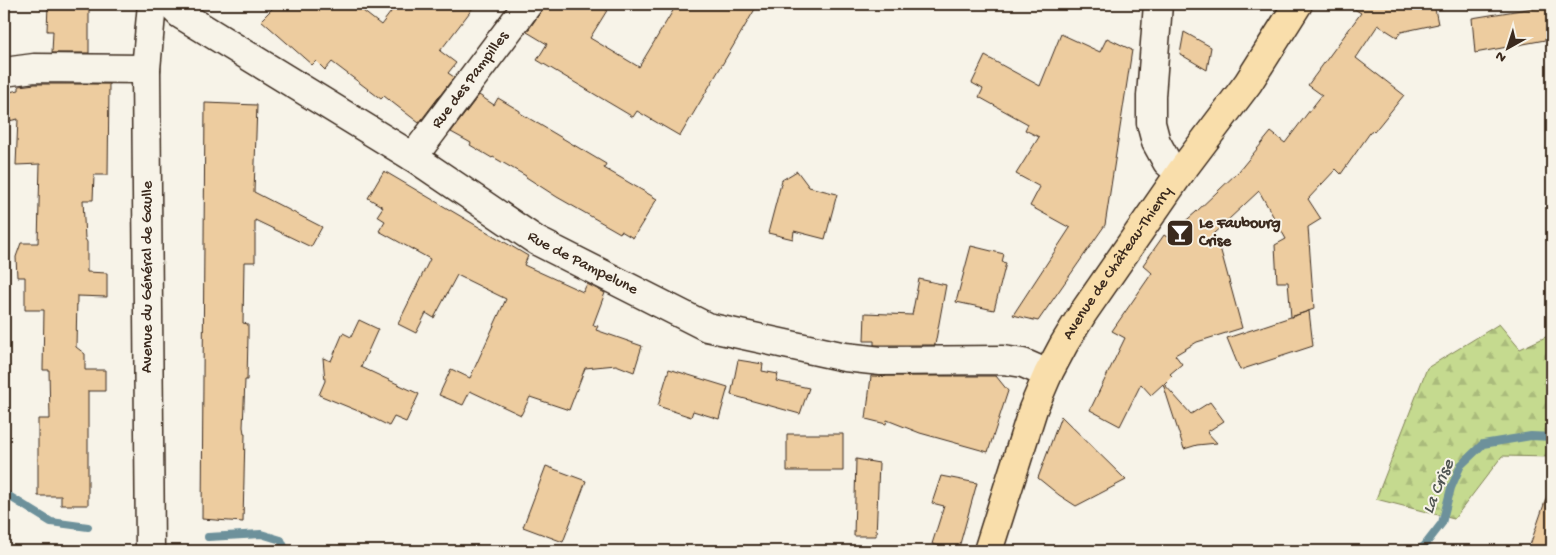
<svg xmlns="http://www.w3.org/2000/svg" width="1556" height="555" font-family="'Gochi Hand',sans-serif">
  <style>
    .forest { fill: url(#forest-firs); stroke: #808256 }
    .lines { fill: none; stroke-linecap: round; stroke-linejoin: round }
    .stream { stroke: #6d919b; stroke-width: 8 }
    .building { fill: #edcc9f; stroke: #3b2a1e }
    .street-casing { stroke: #3b2a1e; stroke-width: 31 }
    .primary-casing { stroke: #3b2a1e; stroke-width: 31 }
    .street { stroke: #f7f3e8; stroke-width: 28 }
    .primary { stroke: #f9deab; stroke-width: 28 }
    .labels { text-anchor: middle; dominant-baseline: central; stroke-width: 4; stroke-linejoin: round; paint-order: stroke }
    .street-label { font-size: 16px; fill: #3b2a1e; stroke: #f7f3e8 }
    .poi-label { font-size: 16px; font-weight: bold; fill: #3b2a1e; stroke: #f7f3e8; text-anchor: start }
    .water-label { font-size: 18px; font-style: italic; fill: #505552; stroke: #f7f3e8 }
  </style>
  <defs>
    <pattern id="forest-firs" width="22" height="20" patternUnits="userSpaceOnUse" patternTransform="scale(1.25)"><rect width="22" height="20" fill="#c5da8f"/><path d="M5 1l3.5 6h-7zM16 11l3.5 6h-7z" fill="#aabb7b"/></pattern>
  </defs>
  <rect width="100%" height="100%" fill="#f7f3e8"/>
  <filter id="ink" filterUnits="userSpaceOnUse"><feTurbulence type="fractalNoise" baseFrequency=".02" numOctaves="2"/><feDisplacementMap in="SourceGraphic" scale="10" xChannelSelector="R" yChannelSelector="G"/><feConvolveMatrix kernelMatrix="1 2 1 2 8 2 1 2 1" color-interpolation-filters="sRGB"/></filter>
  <g filter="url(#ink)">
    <path class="forest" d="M1499,324L1520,349L1552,334V457L1502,456L1454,519L1376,499L1427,368Z"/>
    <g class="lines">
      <path class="stream" d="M4,493L51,522L88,527
        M208,537L261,534L281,540L286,551
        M1418,551L1425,545L1442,523L1451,488L1461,465L1483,444L1531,436L1552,437"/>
    </g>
    <path class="building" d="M48,4H89V53H52L53,31H47Z
      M277,4H354L381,25L397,4H476L440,51L456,63L448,73L454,77L419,123L384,96L381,99L332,62L325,70L316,61L312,65L261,20Z
      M543,4H611L590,38L639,67L677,4H758L680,136L637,111L633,117L537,60L547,44L527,32L540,13Z
      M1346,4H1434L1438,24L1401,32L1397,37L1378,25L1356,58L1404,95L1374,132L1372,130L1341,174L1336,169L1308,199L1321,219L1308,227L1314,309L1291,317L1288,282H1277L1275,245L1286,239L1259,191L1213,234L1218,240L1242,328L1197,342L1175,355L1182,364L1170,374L1172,376L1164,384L1191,414L1210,402L1224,421L1207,432L1217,443L1197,445L1184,449L1163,384L1151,395L1141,384L1120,426L1090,410L1125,338L1112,331L1152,273L1143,265L1164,235L1167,237L1196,212L1239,171L1271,132L1285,143L1307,114L1322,95L1308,85L1361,13Z
      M1552,5V32L1545,40L1475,53L1472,18Z
      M1184,32L1211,47L1207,70L1180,54Z
      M1061,34L1100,52L1107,38L1132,50L1105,225L1038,321L1013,315L1070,228L1030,206L1040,187L1016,174L1039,137L1025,130L1028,124L979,97L983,89L972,83L985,56L1040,86Z
      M35,84H109L108,175H94L93,200H83L85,239L87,242V272L107,273V297L77,296L76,347L85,354V370H105V391H88V505H61V496H38V419H50L49,370H43L44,310H25V277H17L16,257L21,243H38L40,164L16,165L18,119L4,122V93L19,90V86Z
      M479,95L494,105L498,98L520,111V113L606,164L604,168L657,199L633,238L621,231L620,233L557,197L526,177V176L493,157L492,158L470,145L471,143L451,132Z
      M205,103L257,105L254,192L322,227L311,247L255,220V262H244L243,323L248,324V336L247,380H245L243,427L244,433H245L243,522L202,519Z
      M384,171L528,256L524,265L583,292L587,284L605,293L593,325L598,326L596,330L642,346L634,372L616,365L585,368L569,410L530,397L521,415L470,391L463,405L439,395L451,369L470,378L506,299L457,275L434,318L426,313L416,333L398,324L430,259L379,231L385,221L377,216L383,207L368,198Z
      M797,171L809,187L837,194L825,239L794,231L793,239L768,233L782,180Z
      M971,246L1004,254L1002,262L1006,263L994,310L956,302Z
      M919,279L946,285L935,345H874V341H864L865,313L912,315Z
      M1309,311L1313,346L1240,370L1227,338Z
      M359,320L378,329L361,367L419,394L406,422L394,417L389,426L363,413L319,395L325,381L323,358L331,361L343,333L351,337Z
      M738,360L763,364L762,371L778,374L776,381L809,388L800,414L731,395Z
      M669,369L728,387L719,419L693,411L691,417L658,406Z
      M871,376H996L1008,391L988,452L920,433L887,420L886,424L866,419Z
      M1061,416L1126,480L1076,506L1059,495L1038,478Z
      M787,434H843V471H787Z
      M856,459L879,463L876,536H854Z
      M546,466L586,481L563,542L523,527Z
      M941,476L977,483L958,551L932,544L944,506L932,503Z
      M1549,490H1552V551H1528Z"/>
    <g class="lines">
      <g class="street-casing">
        <g id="street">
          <path id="s1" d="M170,4L180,14L413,157L537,241L707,327L845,357L881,361L1003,360L1023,363L1048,374"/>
          <path d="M1158,4L1151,96V123L1156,142L1167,162L1180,173"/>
          <path d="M4,72L34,68L146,69"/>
          <path id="s2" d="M413,157L528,4"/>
          <path d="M150,551L146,69L152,4"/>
        </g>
      </g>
      <g class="primary-casing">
        <g id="primary">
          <path id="s3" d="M988,551L1033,409L1048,374L1064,344L1083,313L1180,173L1248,83L1298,4"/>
        </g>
      </g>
      <use href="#street" class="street"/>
      <use href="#primary" class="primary"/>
    </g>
  </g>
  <defs>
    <g id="bar-square" transform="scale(1.4375)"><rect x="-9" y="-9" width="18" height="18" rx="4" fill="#3b2a1e" stroke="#f7f3e8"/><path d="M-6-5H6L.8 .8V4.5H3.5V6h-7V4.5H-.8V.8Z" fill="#fff"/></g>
  </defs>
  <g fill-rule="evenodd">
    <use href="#bar-square" x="1180" y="233"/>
  </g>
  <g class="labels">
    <g class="street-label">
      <text stroke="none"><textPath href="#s2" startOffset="96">Rue des Pampilles</textPath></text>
      <text stroke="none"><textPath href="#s1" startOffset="488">Rue de Pampelune</textPath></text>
      <text stroke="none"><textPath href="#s3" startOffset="318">Avenue de Château-Thierry</textPath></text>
      <text transform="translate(148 277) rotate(-90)">Avenue du Général de Gaulle</text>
    </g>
    <g class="poi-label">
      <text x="1199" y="224">Le Faubourg<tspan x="1199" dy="18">Crise</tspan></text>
    </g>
    <g class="water-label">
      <text transform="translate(1439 487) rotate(-67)">La Crise</text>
    </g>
  </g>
  <rect width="1556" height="555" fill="none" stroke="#f7f3e8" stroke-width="20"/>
  <rect x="10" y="10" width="1536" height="535" fill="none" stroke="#3b2a1e" stroke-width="2" filter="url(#ink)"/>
  <g transform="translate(1508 48) rotate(219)" stroke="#f7f3e8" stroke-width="4" paint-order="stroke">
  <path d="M0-4L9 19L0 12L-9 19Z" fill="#3b2a1e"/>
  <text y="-8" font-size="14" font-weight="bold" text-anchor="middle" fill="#3b2a1e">N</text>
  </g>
</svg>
